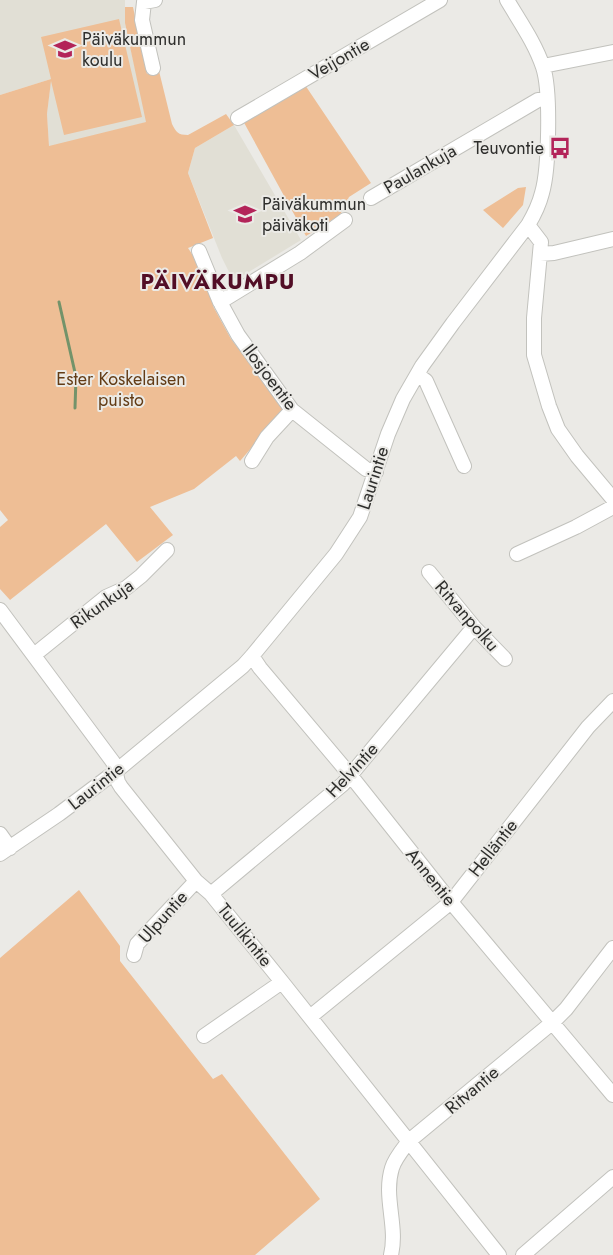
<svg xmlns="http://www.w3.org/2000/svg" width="613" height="1255" font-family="Jost,sans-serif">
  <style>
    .built { fill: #e1dfd5 }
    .green { fill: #eebe95 }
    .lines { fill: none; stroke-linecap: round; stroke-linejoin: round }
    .stream { stroke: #73936a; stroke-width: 3 }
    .minor-casing { stroke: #c2c2bd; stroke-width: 16 }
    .minor { stroke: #fff; stroke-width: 14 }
    .labels { text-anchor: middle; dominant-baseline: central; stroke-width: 4; stroke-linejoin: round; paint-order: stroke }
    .poi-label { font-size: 18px; fill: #2e2e2c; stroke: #ebeae6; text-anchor: start }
    .street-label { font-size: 18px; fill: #2e2e2c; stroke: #ebeae6 }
    .park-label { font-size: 18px; fill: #633c16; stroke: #ebeae6 }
    .district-label { font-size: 22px; font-weight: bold; letter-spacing: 1px; fill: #520e26; stroke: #ebeae6 }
  </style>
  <rect width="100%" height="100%" fill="#ebeae6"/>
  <path class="built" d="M0,0H125V23L147,122L49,147L47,114L51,79L0,95Z
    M234,125L301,240L239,278H235L231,276L222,258L188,173L195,148Z"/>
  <path class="green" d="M125,7H133L147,74L159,71L172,124C176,132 178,135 188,135L226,114L234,125L195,148L188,173L213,238L188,248L210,281L217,303L213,306L231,339L282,405L283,411L240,461L236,456L194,489L150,507L173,535L137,562L106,524L10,600L0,589V527L8,520L0,510V95L51,79L41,37L119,19L142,117L64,135L51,81L47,114L49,146L146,122L125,23Z
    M303,82L371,183L349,197L340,215L306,236L242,119Z
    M526,187L523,205L503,228L483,210L518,188Z
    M79,890L120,946V961L213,1079L222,1074L320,1199L255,1255H0V958Z"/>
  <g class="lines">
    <path class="stream" d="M59,302L76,377L75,408"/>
    <g class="minor-casing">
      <path id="minor" d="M543,66L613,52
        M153,68L142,20L144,2L155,0
        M238,118L440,0
        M371,198L538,100L547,98
        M528,225L541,242L534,318V355L549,406L558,429L577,456L613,499
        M199,251L220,302L238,335L292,410L366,469L376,472
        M540,254L554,253L613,239
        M220,302L300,253L345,220
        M418,375L426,381L464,466
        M252,461L267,437L292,410
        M517,554L576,527L613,507
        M429,572L474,627L505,659
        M0,610L113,762L118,782L121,787L196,881L211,894L282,982L499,1255
        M34,655L106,597L126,588L141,576L167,550
        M252,656L260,668L351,776L451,902L613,1095
        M0,834L10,848
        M0,854L59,814L115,772L243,666L252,656L336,554L360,517L388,434L403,399L422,366L453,323L528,225C534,215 539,205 542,193C549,169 551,91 543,67C535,43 520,22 507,0
        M211,894L343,784L474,627
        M134,955L137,944L196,881
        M310,1017L451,902L588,727L613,701
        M204,1036L282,982
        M391,1255C398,1226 383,1197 392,1168C395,1158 403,1149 409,1141L553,1022L566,1009L613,948
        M523,1255L613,1177"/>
    </g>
    <use href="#minor" class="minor"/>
  </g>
  <defs>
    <g id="school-bare" transform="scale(1.725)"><path d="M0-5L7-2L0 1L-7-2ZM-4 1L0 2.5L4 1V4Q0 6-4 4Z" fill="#b32459" stroke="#ebeae6" stroke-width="2.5" paint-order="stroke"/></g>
    <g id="bus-bare" transform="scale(1.725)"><path d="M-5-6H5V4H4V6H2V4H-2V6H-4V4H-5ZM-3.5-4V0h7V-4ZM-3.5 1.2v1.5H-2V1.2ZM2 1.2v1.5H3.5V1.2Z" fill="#b32459" stroke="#ebeae6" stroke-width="2.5" paint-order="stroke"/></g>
  </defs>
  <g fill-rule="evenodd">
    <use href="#school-bare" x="65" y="49"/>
    <use href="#bus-bare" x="560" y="148"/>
    <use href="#school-bare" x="245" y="214"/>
  </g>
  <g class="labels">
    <g class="poi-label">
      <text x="82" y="39">Päiväkummun<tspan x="82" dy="21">koulu</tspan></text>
      <text x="544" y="148" text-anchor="end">Teuvontie</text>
      <text x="262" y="204">Päiväkummun<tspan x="262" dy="21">päiväkoti</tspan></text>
    </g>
    <g class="street-label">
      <text transform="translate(339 59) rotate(-30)">Veijontie</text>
      <text transform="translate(420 169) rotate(-30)">Paulankuja</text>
      <text transform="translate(270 377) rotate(53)">Ilosjoentie</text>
      <text transform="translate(373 478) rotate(-72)">Laurintie</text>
      <text transform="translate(102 604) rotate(-35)">Rikunkuja</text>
      <text transform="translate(467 616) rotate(49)">Ritvanpolku</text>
      <text transform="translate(352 770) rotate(-47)">Helvintie</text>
      <text transform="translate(96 786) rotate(-38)">Laurintie</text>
      <text transform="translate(493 848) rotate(-52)">Helläntie</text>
      <text transform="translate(431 877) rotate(51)">Annentie</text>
      <text transform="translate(163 917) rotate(-48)">Ulpuntie</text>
      <text transform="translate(245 935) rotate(51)">Tuulikintie</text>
      <text transform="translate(472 1090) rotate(-40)">Ritvantie</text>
    </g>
    <g class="park-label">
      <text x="121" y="379">Ester Koskelaisen<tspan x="121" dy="21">puisto</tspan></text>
    </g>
    <g class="district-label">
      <text x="218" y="281">PÄIVÄKUMPU</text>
    </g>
  </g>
</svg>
